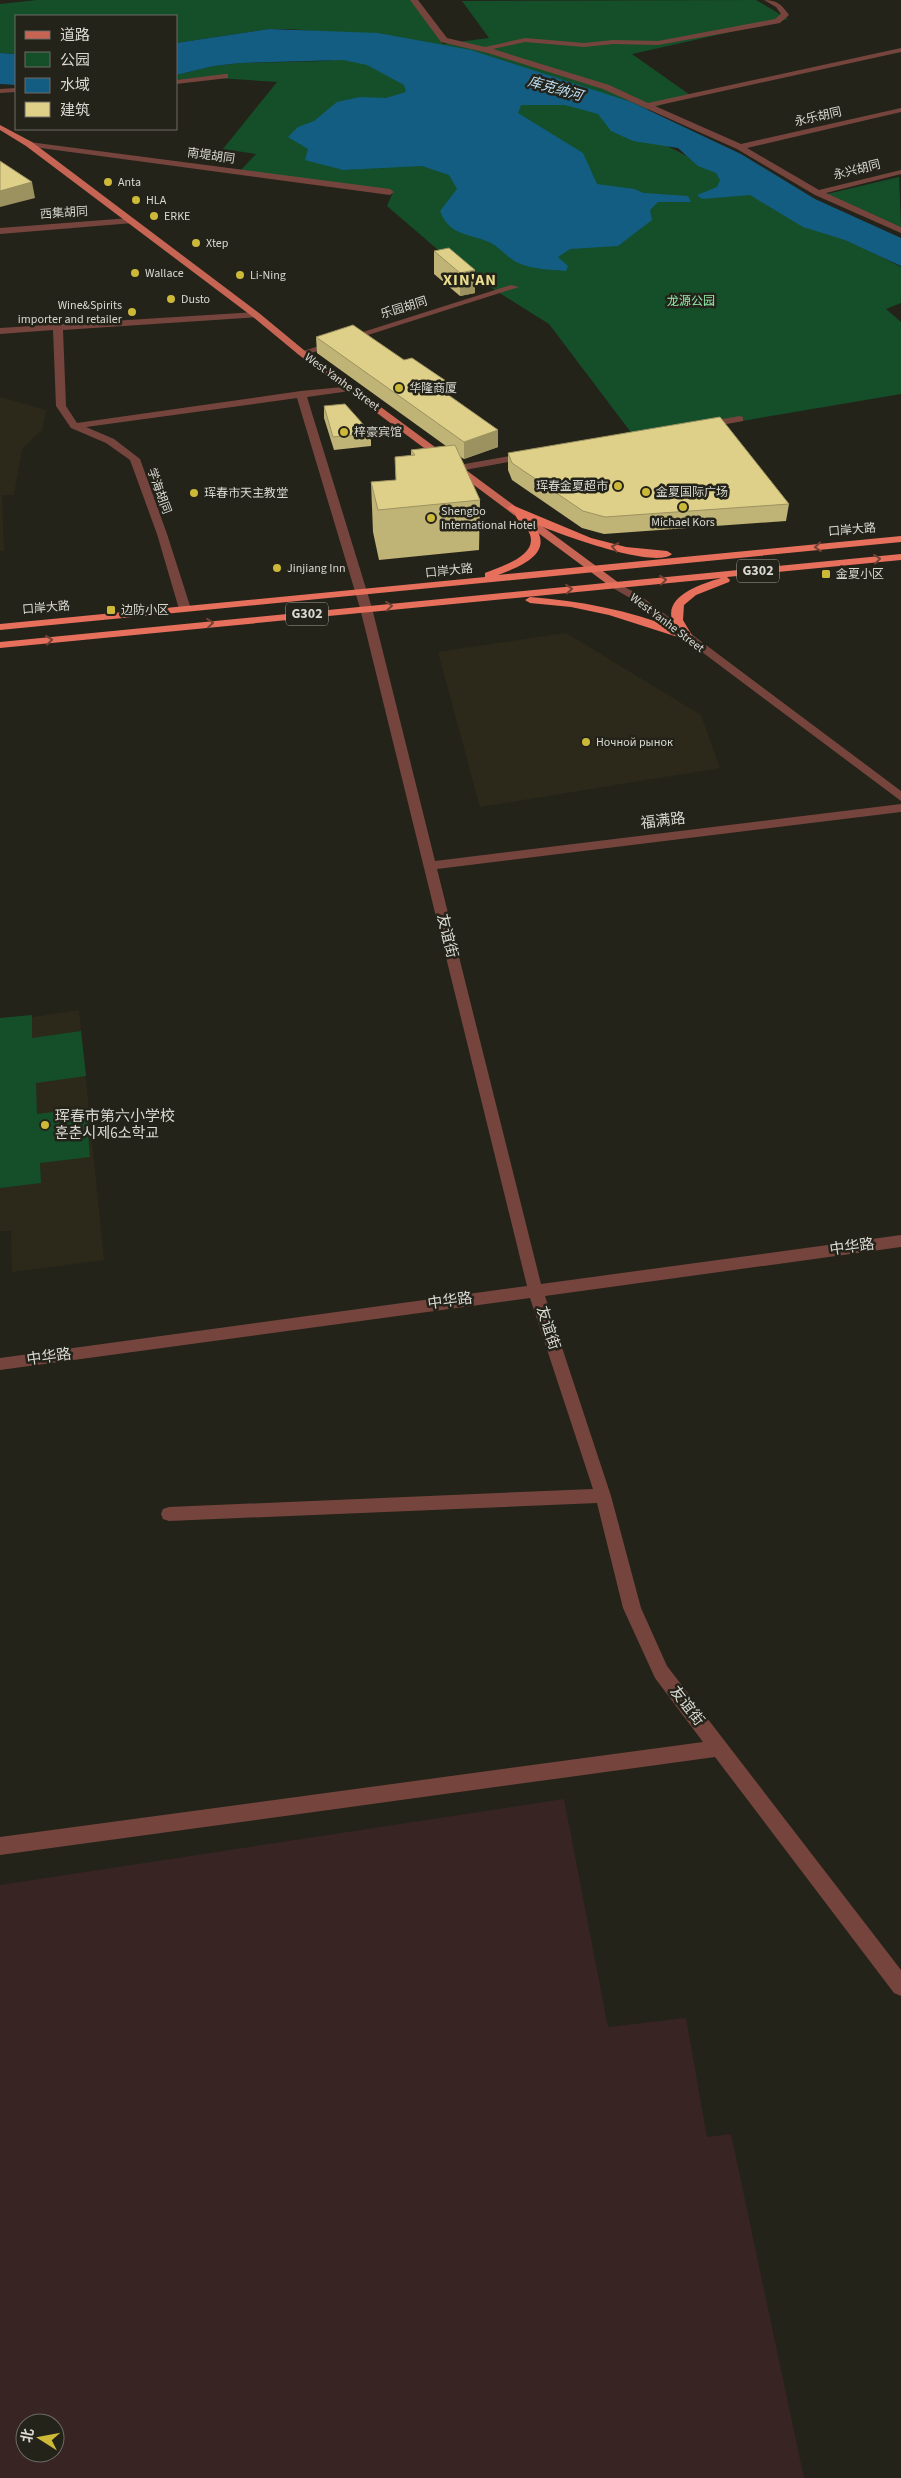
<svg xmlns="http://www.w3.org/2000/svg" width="901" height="2478" font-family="'Source Sans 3','Noto Sans SC','Noto Sans KR',sans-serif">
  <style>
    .built { fill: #2c291a }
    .industrial { fill: #372423; fill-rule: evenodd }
    .green { fill: #144f2a }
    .water { fill: #135d82 }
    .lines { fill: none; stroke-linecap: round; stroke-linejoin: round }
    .minor { fill: #75453d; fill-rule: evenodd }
    .major { fill: #c76554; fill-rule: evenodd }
    .highway { fill: #e7705d; fill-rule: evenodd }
    .wall { fill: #c0b376 }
    .shaded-wall { fill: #9c9260 }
    .building { fill: #dfd089; stroke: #9c9260 }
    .oneway { stroke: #724235 }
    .poi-dot { fill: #cdb938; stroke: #24231a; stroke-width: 2 }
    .labels { text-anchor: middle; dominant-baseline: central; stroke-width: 5; stroke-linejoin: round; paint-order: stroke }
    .far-street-label { font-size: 12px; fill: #d9d8d2; stroke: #24231a }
    .far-poi-label { font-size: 12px; fill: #d9d8d2; stroke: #24231a; text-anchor: start }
    .far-park-label { font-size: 12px; fill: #91e7a8; stroke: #24231a }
    .far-water-label { font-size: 14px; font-style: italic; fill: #bbddf4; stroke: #24231a }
    .shield { fill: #24231a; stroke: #a3a29b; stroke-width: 1 }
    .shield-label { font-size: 14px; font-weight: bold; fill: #d9d8d2 }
    .street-label { font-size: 15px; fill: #d9d8d2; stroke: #24231a }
    .poi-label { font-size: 15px; fill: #d9d8d2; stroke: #24231a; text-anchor: start }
    .far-district-label { font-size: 16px; font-weight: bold; letter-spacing: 1px; fill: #e9dc8e; stroke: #24231a }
  </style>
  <rect width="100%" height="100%" fill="#24231a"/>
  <path class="built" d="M0,397L46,410L42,430L22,449L14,495H2L4,551H0Z
    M566,633L701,715L720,768L480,807L438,652Z
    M79,1010L104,1260L12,1272L11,1231H0V1022Z"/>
  <path class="industrial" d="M564,1799L608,2027L686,2018L707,2137L731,2134L804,2478H0V1885ZM25,2423H55V2453H25Z"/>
  <path class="green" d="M37,0H411L443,44L489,38L462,1L756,0L788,19L632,54L690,95L617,120L901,267V303L886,309L901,322V394L636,439L549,324L458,267L387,206L393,192L241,170L256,154L223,149L277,82L202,77L176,80V75L214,66L240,63L326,61L440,45L292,29H269L176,43V16H16V54L0,53V4Z
    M899,177L901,227L827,194Z
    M32,1015V1038L81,1031L86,1076L36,1083L37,1114L86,1108L90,1157L40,1163L41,1183L0,1188V1018Z"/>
  <path class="water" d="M269,29L378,33L471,50L631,102L741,154L815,199L901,238V266L845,240L803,227L750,195L702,199L697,195L717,187L720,180L716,173L698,166L678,148L633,141L611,131L598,114L565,105H521L518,113L583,153L597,184L634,189L644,193L688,196L691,202H658L650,210L652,220L618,246L570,249L558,257L568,266L566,271C549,269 532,270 516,262C507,257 500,248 491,243C470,233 450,237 440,211L457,189L449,175L422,166L343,170L305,160L308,149L288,137L298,127L314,121L337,102L360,97L386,98L406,92L404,85L367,65L343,60L240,63L214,66L176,75V43Z
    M0,53L16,54V85L0,84Z"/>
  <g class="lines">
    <path class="minor" d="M410,0H418L447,38L485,47L525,38L584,43L613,40L658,41L775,19L781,14L776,7L764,0C777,0 782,5 789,15L780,23L658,45L613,44L584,47L525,42L493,49L609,85L648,103L901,48V52L655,106L741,144L901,108V112L747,148L819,190L901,170V174L826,193L901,227V233L815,195L737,149L603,89L488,53L441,42Z
      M225,74H228V78L176,84V80Z
      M16,88V92L0,93V89Z
      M29,142L390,189L394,192L390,195L26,146V142Z
      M130,218L133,219V223L0,234V228Z
      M511,285L519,287L305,355L297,353Z
      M256,312L261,315L259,317L63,330L66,406L77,423L301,391L353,386L355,388L350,391L307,397L372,608L435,861L901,804V812L437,869L541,1284L901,1235V1247L545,1296L611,1496L641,1608L667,1666L901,1970V1996L894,1993L715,1757L0,1855V1837L703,1742L655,1678L623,1608L597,1503L169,1521L163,1519L161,1514L163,1509L169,1507L593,1489L530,1298L0,1370V1358L527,1286L360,608L297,398L86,427L114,439L140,459L167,534L191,609L185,612L179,609L157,534L130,460L106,443L71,428L56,406L53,330L0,334V328Z
      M740,416L743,417V421L705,428L700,425L705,422Z
      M527,453L532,456L531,458L459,471L454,468L459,465Z
      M615,582L638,594L901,791V801L630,598L611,587V583Z"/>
    <path class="major" d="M0,125L32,142L259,313L305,351L619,583V587H611L299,355L253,317L26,146L0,130Z"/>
    <path class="highway" d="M512,505L591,538L626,547L667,551L672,554C655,570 553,532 531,522C558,552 522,566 498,575L901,536V542L0,630V624L485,577V573C502,566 544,554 527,529C523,523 515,520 516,514L507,508Z
      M901,554V560L727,577L730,580L729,582L696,595L684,605L683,620L693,637L687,640L609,615L571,607L530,603L525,600L530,597C580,601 629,610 676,629C657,598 698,585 721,578L0,648V642Z"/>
  </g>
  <path class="wall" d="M434,251L475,270V293L460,296L434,274Z
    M316,337L449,383V396L498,430V447L464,459L459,456L480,500L479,550L379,560L373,532L371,482L396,480L395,457L411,456V450L446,446L317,353Z
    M324,406L371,433V446L334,450L324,418Z
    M508,453L789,504L786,521L604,534L582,528L512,480L508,470Z"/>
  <path class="shaded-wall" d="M32,182L35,198L0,207V191Z
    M475,270V293L460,296V273Z
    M449,383V400L437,387Z
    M498,430V447L464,459V442Z"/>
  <path class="building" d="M0,161L32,182L0,191Z
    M449,248L475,270L460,273L434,251Z
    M353,325L404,360L412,358L449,383L437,387L498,430L464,442L316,337Z
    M345,404L371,433L333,437L324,406Z
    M720,417L789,504L605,517L583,511L512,463L508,453Z
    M455,445L480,500L378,510L371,482L396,480L395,457L415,455L411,450Z"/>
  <defs><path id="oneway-chevron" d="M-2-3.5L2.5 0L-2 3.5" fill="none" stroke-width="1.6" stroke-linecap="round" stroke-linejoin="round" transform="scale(1.25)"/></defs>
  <g class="oneway">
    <use href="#oneway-chevron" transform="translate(615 547) rotate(-168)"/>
    <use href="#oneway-chevron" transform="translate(818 547) rotate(175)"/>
    <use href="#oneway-chevron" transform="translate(877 559) rotate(-6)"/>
    <use href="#oneway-chevron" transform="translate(663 580) rotate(-6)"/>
    <use href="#oneway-chevron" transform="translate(569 589) rotate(-5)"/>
    <use href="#oneway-chevron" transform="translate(389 606) rotate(-5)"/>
    <use href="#oneway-chevron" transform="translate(210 623) rotate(-6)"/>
    <use href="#oneway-chevron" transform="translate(49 640) rotate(-6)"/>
  </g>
  <g class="poi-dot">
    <circle cx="108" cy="182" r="5"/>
    <circle cx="136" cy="200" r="5"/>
    <circle cx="154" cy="216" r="5"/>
    <circle cx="196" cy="243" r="5"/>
    <circle cx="135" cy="273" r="5"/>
    <circle cx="240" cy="275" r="5"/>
    <circle cx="171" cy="299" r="5"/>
    <circle cx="132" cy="312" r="5"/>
    <circle cx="399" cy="388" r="5"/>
    <circle cx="344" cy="432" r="5"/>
    <circle cx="618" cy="486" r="5"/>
    <circle cx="646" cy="492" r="5"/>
    <circle cx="194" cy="493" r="5"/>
    <circle cx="683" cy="507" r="5"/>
    <circle cx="431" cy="518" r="5"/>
    <circle cx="277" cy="568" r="5"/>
    <rect x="821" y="569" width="10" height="10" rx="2.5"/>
    <rect x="106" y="605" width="10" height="10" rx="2.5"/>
    <circle cx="586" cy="742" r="5"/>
    <circle cx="45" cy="1125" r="5"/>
  </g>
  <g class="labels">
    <g class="far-street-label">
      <text transform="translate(818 117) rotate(-13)">永乐胡同</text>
      <text transform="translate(211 156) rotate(8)">南堤胡同</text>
      <text transform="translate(857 170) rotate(-14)">永兴胡同</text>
      <text transform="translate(64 213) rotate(-4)">西集胡同</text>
      <text transform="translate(404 308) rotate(-17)">乐园胡同</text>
      <text transform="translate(342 382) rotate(36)">West Yanhe Street</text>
      <text transform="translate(159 491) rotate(70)">学海胡同</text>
      <text transform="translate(852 530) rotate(-5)">口岸大路</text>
      <text transform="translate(449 571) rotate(-6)">口岸大路</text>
      <text transform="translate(46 608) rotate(-5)">口岸大路</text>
      <text transform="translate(667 623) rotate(37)">West Yanhe Street</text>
    </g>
    <g class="far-poi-label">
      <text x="118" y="182">Anta</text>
      <text x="146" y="200">HLA</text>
      <text x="164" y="216">ERKE</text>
      <text x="206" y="243">Xtep</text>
      <text x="145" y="273">Wallace</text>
      <text x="250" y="275">Li-Ning</text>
      <text x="181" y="299">Dusto</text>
      <text x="122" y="305" text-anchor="end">Wine&amp;Spirits<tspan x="122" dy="14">importer and retailer</tspan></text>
      <text x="409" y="388">华隆商厦</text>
      <text x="354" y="432">梓豪宾馆</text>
      <text x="608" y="486" text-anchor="end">珲春金夏超市</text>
      <text x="656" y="492">金夏国际广场</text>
      <text x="204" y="493">珲春市天主教堂</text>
      <text x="441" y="511">Shengbo<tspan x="441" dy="14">International Hotel</tspan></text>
      <text x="683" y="522" text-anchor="middle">Michael Kors</text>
      <text x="287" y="568">Jinjiang Inn</text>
      <text x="836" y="574">金夏小区</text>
      <text x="121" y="610">边防小区</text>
      <text x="596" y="742">Ночной рынок</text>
    </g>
    <g class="far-park-label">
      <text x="691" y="301">龙源公园</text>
    </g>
    <g class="far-water-label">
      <text transform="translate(555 89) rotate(16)">库克纳河</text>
    </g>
    <g class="shield">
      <rect x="737" y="559.5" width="42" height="23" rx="4"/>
      <rect x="286" y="602.5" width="42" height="23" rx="4"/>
    </g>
    <g class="shield-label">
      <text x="758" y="571">G302</text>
      <text x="307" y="614">G302</text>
    </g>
    <g class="street-label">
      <text transform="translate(663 821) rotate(-7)">福满路</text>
      <text transform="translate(447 936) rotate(76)">友谊街</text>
      <text transform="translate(852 1247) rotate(-8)">中华路</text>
      <text transform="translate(450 1301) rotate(-8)">中华路</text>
      <text transform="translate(548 1328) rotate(72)">友谊街</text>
      <text transform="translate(49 1357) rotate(-8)">中华路</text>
      <text transform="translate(687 1706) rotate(52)">友谊街</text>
    </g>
    <g class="poi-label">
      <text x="55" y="1116">珲春市第六小学校<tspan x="55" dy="17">훈춘시제6소학교</tspan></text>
    </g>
    <g class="far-district-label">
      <text x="470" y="280">XIN'AN</text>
    </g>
  </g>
  <rect x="15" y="15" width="162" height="115" fill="#24231a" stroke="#6c6b64"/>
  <rect x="25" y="31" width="25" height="8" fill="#c76554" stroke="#6c6b64"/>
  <text x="60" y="40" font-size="15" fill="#d9d8d2">道路</text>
  <rect x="25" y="52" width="25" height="15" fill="#144f2a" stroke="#6c6b64"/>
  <text x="60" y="65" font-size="15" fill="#d9d8d2">公园</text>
  <rect x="25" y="78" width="25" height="15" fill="#135d82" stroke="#6c6b64"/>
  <text x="60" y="90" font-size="15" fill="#d9d8d2">水域</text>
  <rect x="25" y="102" width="25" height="15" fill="#dfd089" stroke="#6c6b64"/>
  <text x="60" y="115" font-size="15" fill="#d9d8d2">建筑</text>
  <g transform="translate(40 2438) rotate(281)"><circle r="24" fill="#24231a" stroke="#6c6b64"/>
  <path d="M0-4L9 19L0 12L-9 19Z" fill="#cdb938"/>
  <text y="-8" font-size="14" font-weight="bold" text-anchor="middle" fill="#d9d8d2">北</text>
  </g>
</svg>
